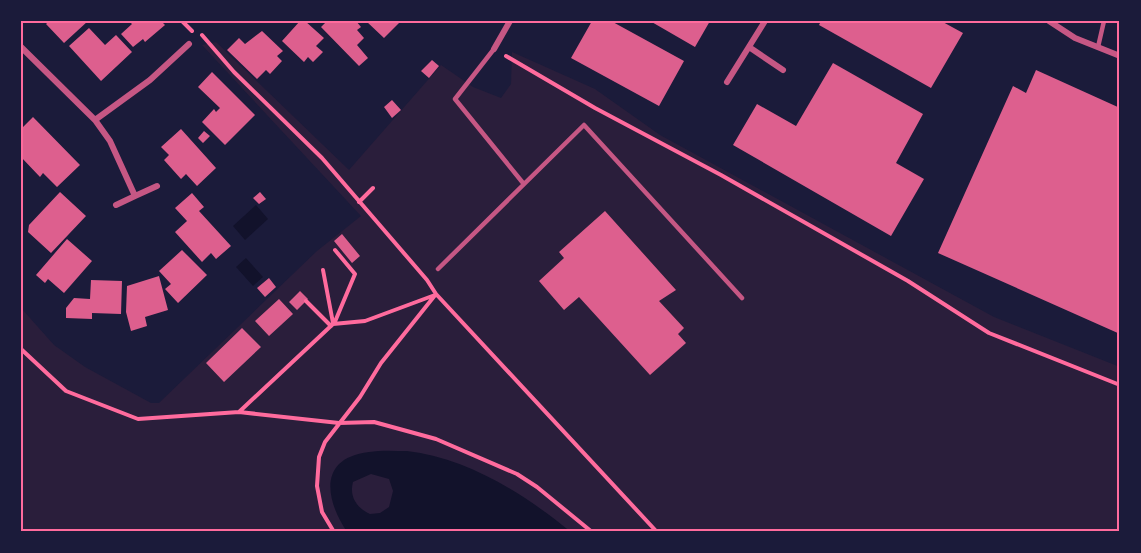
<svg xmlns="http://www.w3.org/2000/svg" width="1141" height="553" font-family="Overpass,sans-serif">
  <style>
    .green { fill: #2a1e3b }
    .water { fill: #12122b; fill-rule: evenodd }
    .building { fill: #dd5f8e }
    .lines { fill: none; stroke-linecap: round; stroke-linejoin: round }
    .path { stroke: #ff6b9d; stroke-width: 4 }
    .service { stroke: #c65784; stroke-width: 4.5 }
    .minor { stroke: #c65784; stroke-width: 6 }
    .neatline { fill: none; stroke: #ff6b9d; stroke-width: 2 }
  </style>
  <rect width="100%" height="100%" fill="#1b1b3a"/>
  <path class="green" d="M216,42L349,170L441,65L473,87L501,98L511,84L512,52L595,89L660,135L994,317L1120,367V532H21V308L54,345L85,367L151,403H159L317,251L361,216L202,45Z"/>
  <path class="water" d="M256,205L268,219L245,240L233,226Z
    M246,258L263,277L253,286L236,267Z
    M407,451C468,458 524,494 571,532H347C325,499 318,458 369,452C381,450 395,451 407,451ZM371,474L389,479L393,491L389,507L380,513L370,514C357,508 349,497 353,482Z"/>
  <path class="building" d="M49,21H88L64,43L46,24Z
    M129,21H161L165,25L145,42L143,39L133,47L121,34L132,24Z
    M300,21H305L324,38L316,46L323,52L313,62L308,57L304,62L282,41Z
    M327,21H356L361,27L357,30L364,38L357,45L368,58L359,66L321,27Z
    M366,21H401L384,38Z
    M592,21H611L684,61L659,106L571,58Z
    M650,21H710L695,47Z
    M821,21H941L963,33L931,88L819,25Z
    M89,28L105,45L116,35L132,52L101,81L69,46Z
    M262,31L283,51L277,56L282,61L270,74L266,70L257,79L227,50L239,38L245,44Z
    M432,60L439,66L429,78L421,71Z
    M833,63L923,114L896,163L924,179L891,236L733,145L757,104L796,126Z
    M1036,70L1120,108V334L938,253L1013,86L1026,93Z
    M212,72L255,115L225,145L202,122L214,109L216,112L220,108L198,87Z
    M392,100L401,110L392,118L384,107Z
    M33,117L80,165L57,187L43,173L40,177L21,157V129Z
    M181,129L216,168L197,186L186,174L181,179L164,160L169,155L161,147Z
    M204,131L210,136L203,143L198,138Z
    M60,192L86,216L51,253L28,232L29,225Z
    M260,192L266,199L259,204L253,198Z
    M192,193L204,207L199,211L231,246L216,259L211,253L202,262L175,232L187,221L175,208Z
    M605,211L676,290L659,301L684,328L678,334L686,343L650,375L579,297L564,310L539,281L564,258L559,252Z
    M342,234L360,256L352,263L334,241Z
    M67,239L92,261L64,293L48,279L45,283L36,275Z
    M182,250L207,275L178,303L165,289L171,284L159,271Z
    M159,276L168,310L145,317L147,326L131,331L126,312L127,286Z
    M269,278L276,287L265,297L257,288Z
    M91,280L122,281L121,314L92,313V319L66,318V308L74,298L90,299Z
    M300,291L308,299L297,310L289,302Z
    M279,299L293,314L269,336L255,321Z
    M242,328L261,347L224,382L206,363Z"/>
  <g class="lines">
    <path class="path" d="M182,21L192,31
      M202,35L234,72L322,158L427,280L436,294L657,532
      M506,56L595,108L721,175L908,281L989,333L1120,385
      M359,202L373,188
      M323,270L333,323
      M306,301L331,326
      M334,324L355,274L335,250
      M21,349L66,391L138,419L239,412L339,423L374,422L436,439L517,474L537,487L592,532
      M239,412L333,324L365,321L435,295
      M334,532L322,512L317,486L319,457L325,442L360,397L381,363L436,294"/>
    <path class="service" d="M1098,47L1104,21
      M494,49L455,99L523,183
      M438,269L584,125L742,298"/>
    <path class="minor" d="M1049,21L1075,38L1120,56
      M21,47L95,120L150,80L189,44
      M749,47L783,70
      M494,49L510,21
      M727,82L765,21
      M95,120L110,141L135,196L157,186
      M116,205L135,196"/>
  </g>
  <rect width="1141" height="553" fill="none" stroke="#1b1b3a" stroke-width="45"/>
  <rect x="22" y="22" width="1096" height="508" class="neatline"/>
</svg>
